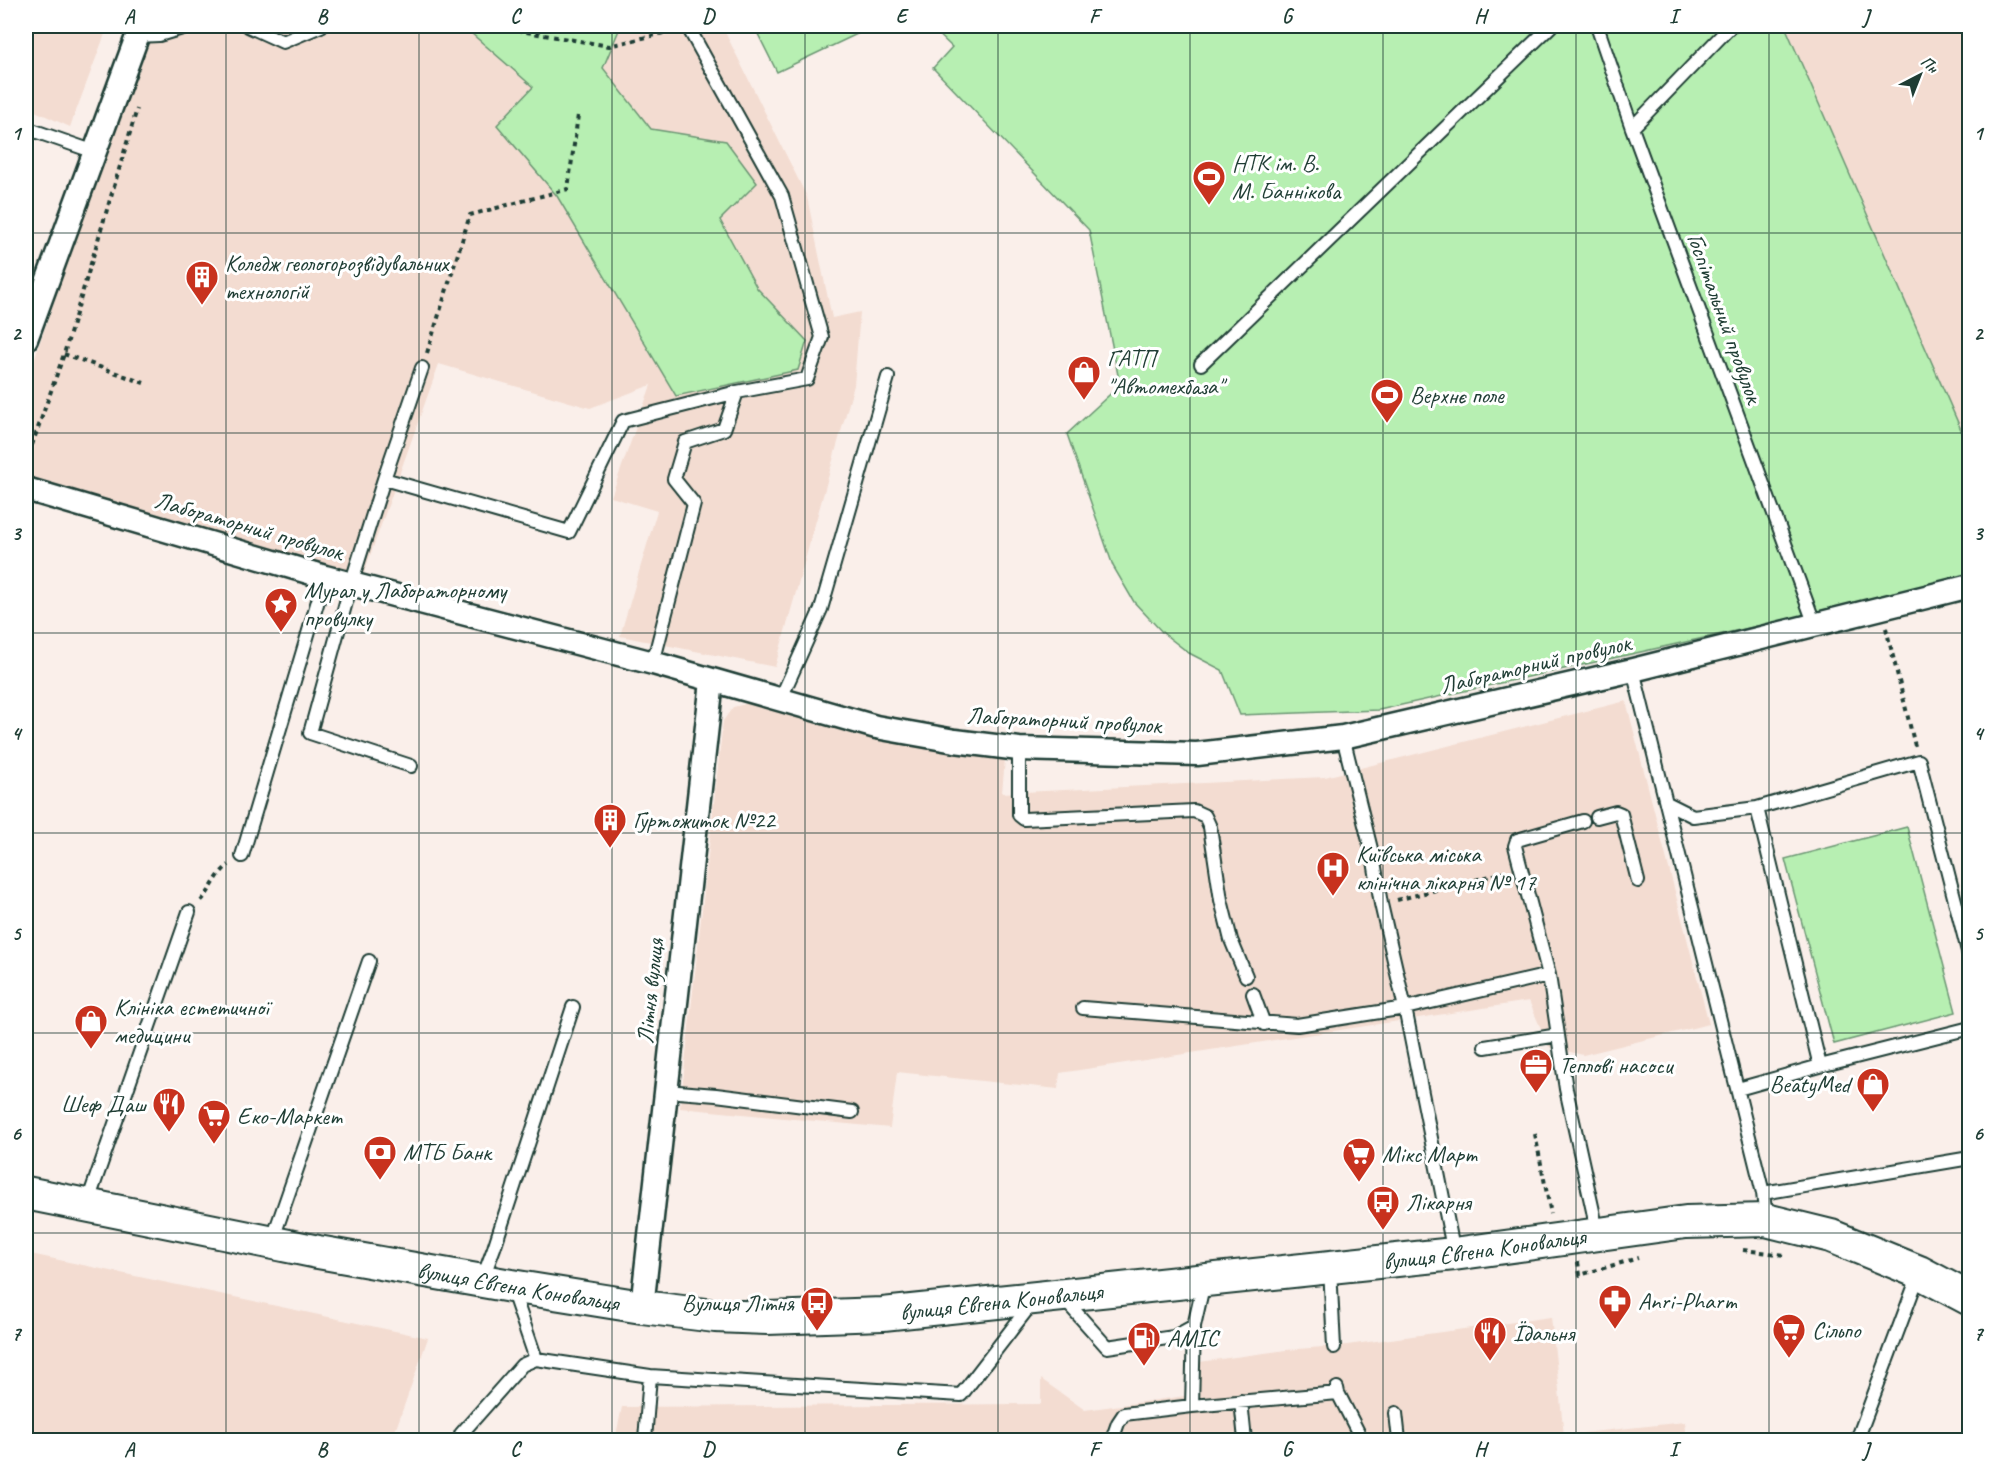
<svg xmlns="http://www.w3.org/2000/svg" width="1995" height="1466" font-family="Caveat,sans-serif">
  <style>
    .built { fill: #f3dcd1 }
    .green { fill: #b7efb2; stroke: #6b9673; stroke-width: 1.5 }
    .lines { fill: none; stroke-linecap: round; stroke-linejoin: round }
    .lane-casing { stroke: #1f3d34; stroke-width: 16 }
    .street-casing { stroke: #1f3d34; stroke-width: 27 }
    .secondary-casing { stroke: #1f3d34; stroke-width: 36 }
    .path { stroke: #1f3d34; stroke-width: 4; stroke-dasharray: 4.5 4.5; stroke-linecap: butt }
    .lane { stroke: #fff; stroke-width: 12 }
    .street { stroke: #fff; stroke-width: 22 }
    .secondary { stroke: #fff; stroke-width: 32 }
    .grid { fill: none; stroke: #1f3d34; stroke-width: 1.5; stroke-opacity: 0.55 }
    .labels { text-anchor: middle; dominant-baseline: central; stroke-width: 6; stroke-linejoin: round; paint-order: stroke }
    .poi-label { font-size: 24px; fill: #1f3d34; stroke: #fff; text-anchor: start }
    .street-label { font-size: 24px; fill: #1f3d34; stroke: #fff }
    .neatline { fill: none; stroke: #1f3d34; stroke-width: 2 }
    .grid-label { font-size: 20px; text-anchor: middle; font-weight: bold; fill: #1f3d34 }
  </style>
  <rect width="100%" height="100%" fill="#faefea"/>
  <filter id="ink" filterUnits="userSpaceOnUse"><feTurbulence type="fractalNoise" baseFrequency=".0167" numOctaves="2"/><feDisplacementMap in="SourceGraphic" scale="12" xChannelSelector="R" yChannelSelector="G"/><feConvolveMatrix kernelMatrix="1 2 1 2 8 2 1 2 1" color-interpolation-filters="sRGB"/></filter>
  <g filter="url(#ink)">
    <path class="built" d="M26,26H108L70,127L26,107Z
      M149,26H564L619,30L627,26H722L807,197L832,318L860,312L854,385L775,667L620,636L657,511L611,497L651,385L590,408L439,364L362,578L26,477V383Z
      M1785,26H1969V448Z
      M1626,701L1709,1024L1583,1055L1549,1047L1529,1001L1060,1073L1058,1089L897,1072L890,1128L680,1108L723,721L733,707L754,702L909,744L1005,759L1002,793L1325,777Z
      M26,1253L428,1338L392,1440H26Z
      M1551,1317L1564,1435L1685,1422L1687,1440H615L622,1407L1041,1404V1379L1085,1410L1200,1394L1199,1362L1286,1350L1347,1345Z"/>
    <path class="green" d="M463,26H627L619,30L603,68L651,129L726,141L757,183L720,220L757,288L807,341L798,370L676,396L557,196L497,125L533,87Z
      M754,26H874L777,72Z
      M930,26H1785L1969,448V579L1379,710L1240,715L1222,670L1189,653L1163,633L1134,602L1113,566L1067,434L1120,385L1089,230L933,68L952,47Z
      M1907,827L1956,1012L1834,1044L1785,859Z"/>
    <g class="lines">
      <g class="lane-casing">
        <path id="lane" d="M248,26L283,42L321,26
          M1597,26L1632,128L1815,625
          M137,36L159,35L189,26
          M26,128L95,152
          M1632,128L1731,26
          M1201,364L1551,26
          M422,368L384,479L569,532L623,421L737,392L807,379L822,337L782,196L688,27
          M384,479L351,584L310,733L411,766
          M653,663L694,504L674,479L685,442L724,429L737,392
          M1633,670L1763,1193
          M780,700L821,609L888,377
          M1343,737L1374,861L1381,904L1405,1008L1454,1253
          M1019,749V815L1024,819L1194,811L1205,816L1210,827L1221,900L1231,940L1246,976
          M1667,803L1693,816L1757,808L1820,1066L1738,1089
          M1757,808L1919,761L1970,959
          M1597,817L1616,812L1621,814L1638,881
          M1583,821L1517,840L1515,846L1549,975L1566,1089L1593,1211L1597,1234
          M242,856L325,577
          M1253,994L1264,1024
          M1083,1008L1297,1025L1405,1008L1549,975
          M1485,1047L1558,1035
          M1820,1066L1970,1028
          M666,1091L716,1095L852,1112
          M87,1204L189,912
          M1766,1219L1763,1193L1970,1158
          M272,1241L369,961
          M1330,1268L1334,1347
          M482,1280L494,1248L573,1007
          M512,1289L536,1359L650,1376L645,1440
          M1064,1299L1107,1347L1174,1337L1194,1326
          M650,1376L961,1395L1032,1303
          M1337,1388L1338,1393L1362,1440
          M1241,1401L1245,1440
          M1192,1406L1194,1326L1204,1282
          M1396,1413L1399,1440
          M461,1434L522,1365L536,1359
          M1112,1440L1118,1423L1124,1414L1192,1406L1338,1393
          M1857,1440L1919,1274"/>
      </g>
      <g class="street-casing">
        <path id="street" d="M26,339L141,26
          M26,489L325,577L653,663L876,727L955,741L1019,749L1197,754L1343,737L1633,670L1970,586
          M642,1307L712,681"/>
      </g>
      <g class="secondary-casing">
        <g id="secondary">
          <path id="s1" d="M26,1193L318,1252L511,1286L642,1307L715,1316L767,1318L883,1314L1454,1254L1686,1222L1766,1220L1831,1236L1919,1272L1970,1299"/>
        </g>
      </g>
      <path class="path" d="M491,26L609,46L672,31
        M427,353L470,215L568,189L578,115
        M64,354L144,383
        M26,462L64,354L137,109
        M1886,628L1915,746
        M646,823L676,825
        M1397,900L1506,872
        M201,901C213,888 216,874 229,865
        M1535,1134L1551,1214
        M1743,1250L1786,1255
        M1578,1262L1580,1275L1638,1258"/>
      <use href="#lane" class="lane"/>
      <use href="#street" class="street"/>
      <use href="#secondary" class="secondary"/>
    </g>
  </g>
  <path class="grid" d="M226,26V1440M419,26V1440M612,26V1440M805,26V1440M998,26V1440M1190,26V1440M1383,26V1440M1576,26V1440M1769,26V1440M26,233H1970M26,433H1970M26,633H1970M26,833H1970M26,1033H1970M26,1233H1970"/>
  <defs>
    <g id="stadium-pin" transform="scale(1.725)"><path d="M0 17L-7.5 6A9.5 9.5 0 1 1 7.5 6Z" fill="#c8321e" stroke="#fff"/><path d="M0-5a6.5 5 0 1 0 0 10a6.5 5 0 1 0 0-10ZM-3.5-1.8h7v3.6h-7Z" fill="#fff"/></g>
    <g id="building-pin" transform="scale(1.725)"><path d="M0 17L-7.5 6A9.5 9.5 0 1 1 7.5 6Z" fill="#c8321e" stroke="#fff"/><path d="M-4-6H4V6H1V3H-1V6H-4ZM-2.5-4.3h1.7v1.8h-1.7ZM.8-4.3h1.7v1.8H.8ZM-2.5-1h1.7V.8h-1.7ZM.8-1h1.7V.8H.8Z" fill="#fff"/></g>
    <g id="shop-pin" transform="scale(1.725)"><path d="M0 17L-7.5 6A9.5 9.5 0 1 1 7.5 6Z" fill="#c8321e" stroke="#fff"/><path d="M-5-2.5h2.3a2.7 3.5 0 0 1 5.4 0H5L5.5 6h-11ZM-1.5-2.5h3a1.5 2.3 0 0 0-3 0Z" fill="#fff"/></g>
    <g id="sight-pin" transform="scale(1.725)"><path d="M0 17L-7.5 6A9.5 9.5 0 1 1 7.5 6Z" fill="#c8321e" stroke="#fff"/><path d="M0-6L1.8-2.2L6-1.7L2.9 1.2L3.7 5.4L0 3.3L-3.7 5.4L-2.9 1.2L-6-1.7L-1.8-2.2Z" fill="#fff"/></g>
    <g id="hospital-pin" transform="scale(1.725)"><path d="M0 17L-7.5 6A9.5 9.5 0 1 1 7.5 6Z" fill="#c8321e" stroke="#fff"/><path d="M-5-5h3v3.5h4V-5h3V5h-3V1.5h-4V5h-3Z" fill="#fff"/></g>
    <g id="office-pin" transform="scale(1.725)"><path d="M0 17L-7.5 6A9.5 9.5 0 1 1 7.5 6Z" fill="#c8321e" stroke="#fff"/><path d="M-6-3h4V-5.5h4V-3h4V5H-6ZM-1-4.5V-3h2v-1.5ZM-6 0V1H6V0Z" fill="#fff"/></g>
    <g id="restaurant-pin" transform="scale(1.725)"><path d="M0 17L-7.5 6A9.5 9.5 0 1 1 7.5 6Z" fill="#c8321e" stroke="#fff"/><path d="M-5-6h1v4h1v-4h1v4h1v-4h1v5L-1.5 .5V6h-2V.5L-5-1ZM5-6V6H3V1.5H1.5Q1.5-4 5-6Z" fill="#fff"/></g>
    <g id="supermarket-pin" transform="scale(1.725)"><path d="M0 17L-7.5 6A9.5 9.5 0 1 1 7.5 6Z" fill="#c8321e" stroke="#fff"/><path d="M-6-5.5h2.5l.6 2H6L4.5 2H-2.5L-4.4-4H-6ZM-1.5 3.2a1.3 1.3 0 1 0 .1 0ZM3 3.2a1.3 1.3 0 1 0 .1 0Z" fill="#fff"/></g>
    <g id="bank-pin" transform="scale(1.725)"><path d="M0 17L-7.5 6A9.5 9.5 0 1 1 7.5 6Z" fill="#c8321e" stroke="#fff"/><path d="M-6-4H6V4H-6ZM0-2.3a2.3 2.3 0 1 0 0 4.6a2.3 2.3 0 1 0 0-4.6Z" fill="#fff"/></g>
    <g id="bus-pin" transform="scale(1.725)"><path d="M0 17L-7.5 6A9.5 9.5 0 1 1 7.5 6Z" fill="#c8321e" stroke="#fff"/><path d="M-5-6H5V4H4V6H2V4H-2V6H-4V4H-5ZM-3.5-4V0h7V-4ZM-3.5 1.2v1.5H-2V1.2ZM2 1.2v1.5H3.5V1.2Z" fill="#fff"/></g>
    <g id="pharmacy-pin" transform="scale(1.725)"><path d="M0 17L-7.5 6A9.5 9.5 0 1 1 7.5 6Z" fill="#c8321e" stroke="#fff"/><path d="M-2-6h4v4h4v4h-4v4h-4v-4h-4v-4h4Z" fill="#fff"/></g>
    <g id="fuel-pin" transform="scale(1.725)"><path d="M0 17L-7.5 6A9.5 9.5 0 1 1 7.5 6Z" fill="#c8321e" stroke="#fff"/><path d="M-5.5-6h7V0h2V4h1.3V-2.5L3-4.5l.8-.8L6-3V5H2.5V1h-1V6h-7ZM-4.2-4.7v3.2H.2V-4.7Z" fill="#fff"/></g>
  </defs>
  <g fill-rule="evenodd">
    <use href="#stadium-pin" x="1209" y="177"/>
    <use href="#building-pin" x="202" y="277"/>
    <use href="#shop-pin" x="1084" y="372"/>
    <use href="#stadium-pin" x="1387" y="395"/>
    <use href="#sight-pin" x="281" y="604"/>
    <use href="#building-pin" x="610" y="820"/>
    <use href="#hospital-pin" x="1333" y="868"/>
    <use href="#shop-pin" x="91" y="1021"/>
    <use href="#office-pin" x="1536" y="1065"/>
    <use href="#shop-pin" x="1873" y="1084"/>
    <use href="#restaurant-pin" x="169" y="1104"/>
    <use href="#supermarket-pin" x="214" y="1116"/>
    <use href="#bank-pin" x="380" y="1152"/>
    <use href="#supermarket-pin" x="1359" y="1154"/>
    <use href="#bus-pin" x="1383" y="1202"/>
    <use href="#pharmacy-pin" x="1615" y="1301"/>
    <use href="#bus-pin" x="817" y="1303"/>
    <use href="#supermarket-pin" x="1789" y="1330"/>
    <use href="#restaurant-pin" x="1490" y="1333"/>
    <use href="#fuel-pin" x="1144" y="1338"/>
  </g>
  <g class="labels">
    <g class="poi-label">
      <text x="1232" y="163">НТК ім. В.<tspan x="1232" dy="28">М. Баннікова</tspan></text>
      <text x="225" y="263">Коледж геологорозвідувальних<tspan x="225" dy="28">технологій</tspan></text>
      <text x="1107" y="358">ГАТП<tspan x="1107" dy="28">"Автомехбаза"</tspan></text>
      <text x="1410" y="395">Верхнє поле</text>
      <text x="304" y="590">Мурал у Лабораторному<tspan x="304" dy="28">провулку</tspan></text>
      <text x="633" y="820">Гуртожиток №22</text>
      <text x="1356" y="854">Київська міська<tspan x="1356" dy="28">клінічна лікарня № 17</tspan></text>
      <text x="114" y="1007">Клініка естетичної<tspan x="114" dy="28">медицини</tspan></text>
      <text x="1559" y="1065">Теплові насоси</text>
      <text x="1850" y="1084" text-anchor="end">BeatyMed</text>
      <text x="146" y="1104" text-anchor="end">Шеф Даш</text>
      <text x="237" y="1116">Еко-Маркет</text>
      <text x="403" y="1152">МТБ Банк</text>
      <text x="1382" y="1154">Мікс Март</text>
      <text x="1406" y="1202">Лікарня</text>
      <text x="1638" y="1301">Anri-Pharm</text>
      <text x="794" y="1303" text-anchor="end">Вулиця Літня</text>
      <text x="1812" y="1330">Сільпо</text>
      <text x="1513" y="1333">Їдальня</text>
      <text x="1167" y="1338">AMIC</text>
    </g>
    <g class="street-label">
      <text transform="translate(1725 318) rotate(70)">Госпітальний провулок</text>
      <text transform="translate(249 526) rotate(16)">Лабораторний провулок</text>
      <text transform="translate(1535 664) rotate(-13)">Лабораторний провулок</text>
      <text transform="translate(1064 720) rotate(3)">Лабораторний провулок</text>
      <text transform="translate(650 991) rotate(-84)">Літня вулиця</text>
      <text stroke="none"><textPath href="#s1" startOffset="1473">вулиця Євгена Коновальця</textPath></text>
      <text stroke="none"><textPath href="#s1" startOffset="501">вулиця Євгена Коновальця</textPath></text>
      <text stroke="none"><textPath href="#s1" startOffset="987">вулиця Євгена Коновальця</textPath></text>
    </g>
  </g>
  <rect width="1995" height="1466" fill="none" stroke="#fff" stroke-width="66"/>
  <g transform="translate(1920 75) rotate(42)" stroke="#ffffff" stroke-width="4.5" paint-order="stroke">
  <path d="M0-4.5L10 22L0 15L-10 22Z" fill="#1f3d34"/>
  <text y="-9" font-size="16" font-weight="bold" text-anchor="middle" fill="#1f3d34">Пн</text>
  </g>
  <rect x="33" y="33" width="1929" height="1400" class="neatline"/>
  <g class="grid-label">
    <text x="129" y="23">A</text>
    <text x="322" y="23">B</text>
    <text x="515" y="23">C</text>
    <text x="708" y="23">D</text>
    <text x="901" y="23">E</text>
    <text x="1094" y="23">F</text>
    <text x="1287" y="23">G</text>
    <text x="1480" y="23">H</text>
    <text x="1673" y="23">I</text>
    <text x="1866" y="23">J</text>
    <text x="16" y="140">1</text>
    <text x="1978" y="140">1</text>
    <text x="16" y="340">2</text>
    <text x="1978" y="340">2</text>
    <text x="16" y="540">3</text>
    <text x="1978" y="540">3</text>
    <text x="16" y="740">4</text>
    <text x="1978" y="740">4</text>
    <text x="16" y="940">5</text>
    <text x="1978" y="940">5</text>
    <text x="16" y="1140">6</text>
    <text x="1978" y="1140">6</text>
    <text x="16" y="1340">7</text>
    <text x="1978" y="1340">7</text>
    <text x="129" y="1456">A</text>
    <text x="322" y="1456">B</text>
    <text x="515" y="1456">C</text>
    <text x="708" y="1456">D</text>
    <text x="901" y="1456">E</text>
    <text x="1094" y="1456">F</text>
    <text x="1287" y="1456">G</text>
    <text x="1480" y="1456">H</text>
    <text x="1673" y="1456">I</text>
    <text x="1866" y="1456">J</text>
  </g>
</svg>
